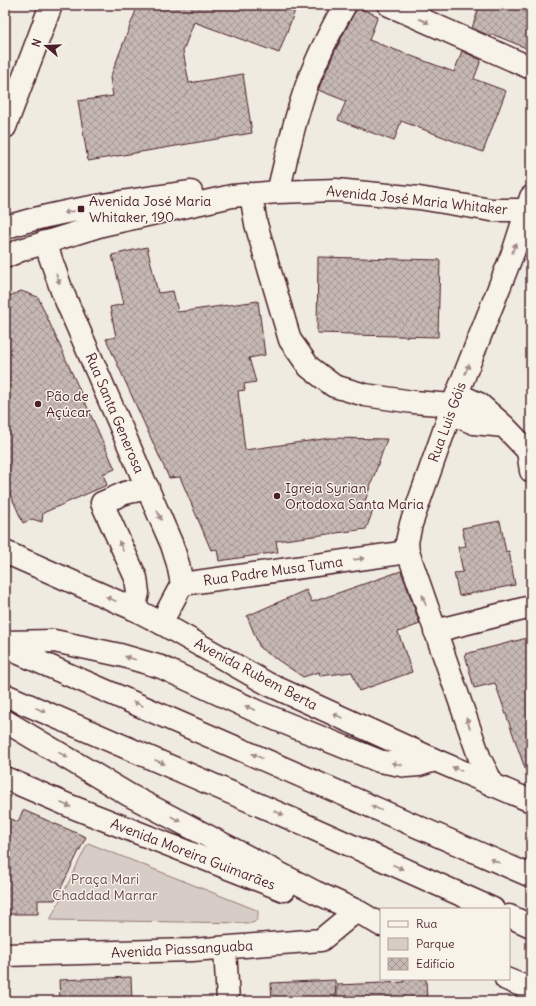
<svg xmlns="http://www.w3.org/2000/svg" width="536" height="1006" font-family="Delius,sans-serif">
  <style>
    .park { fill: #d8cdc6; stroke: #917678 }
    .building { fill: url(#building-cross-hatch); stroke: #4a1f2b }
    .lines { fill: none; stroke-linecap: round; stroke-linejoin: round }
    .minor-casing { stroke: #4a1f2b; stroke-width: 25 }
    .highway-casing { stroke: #4a1f2b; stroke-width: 25 }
    .minor { stroke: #f7f3e8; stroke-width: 22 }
    .highway { stroke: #f7f3e8; stroke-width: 22 }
    .oneway { fill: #a0898a }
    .poi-dot { fill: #4a1f2b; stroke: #f7f3e8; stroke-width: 1.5 }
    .labels { text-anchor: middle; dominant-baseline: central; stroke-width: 3; stroke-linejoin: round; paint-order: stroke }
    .street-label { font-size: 14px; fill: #4a1f2b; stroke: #f7f3e8 }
    .poi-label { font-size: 14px; fill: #4a1f2b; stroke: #f7f3e8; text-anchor: start }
    .park-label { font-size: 14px; fill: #6e4a52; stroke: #f7f3e8 }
  </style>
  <defs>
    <pattern id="building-cross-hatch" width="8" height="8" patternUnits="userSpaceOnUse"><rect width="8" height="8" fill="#c6b8b3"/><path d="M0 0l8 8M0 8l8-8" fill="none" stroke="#a39592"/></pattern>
  </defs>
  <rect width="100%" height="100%" fill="#f0ebe0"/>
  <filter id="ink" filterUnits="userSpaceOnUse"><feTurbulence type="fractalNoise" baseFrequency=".025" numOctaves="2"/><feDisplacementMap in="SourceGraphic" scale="8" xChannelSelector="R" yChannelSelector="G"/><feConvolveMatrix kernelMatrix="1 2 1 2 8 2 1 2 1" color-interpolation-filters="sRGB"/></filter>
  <g filter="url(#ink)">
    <path class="park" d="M88,843L254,909L258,911C258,917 258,921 252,923L50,920Z"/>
    <path class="building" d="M138,5H297L279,53L194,22L183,51L189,83L243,74L252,133L88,161L78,101L113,96L110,78Z
      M480,5H531V50L492,34L490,36L472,28Z
      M357,7L378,16L369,40L454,72L462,51L481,60L474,79L506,91L483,152L401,121L394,141L338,120L346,101L318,90L334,53Z
      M147,247L158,293L173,291L178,312L258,301L265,355L249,358L256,382L244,384L245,390L238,391L245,450L330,438L387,439L364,504L374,508L366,529L276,541L278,552L219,561L217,549L211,550L180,477L169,478L106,339L116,337L110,307L124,304L112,255Z
      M318,257L440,260L438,337L354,335V334L317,333Z
      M21,291L38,297L115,469L103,474L107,485L43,513L42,522L32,519L23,523L5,482V298Z
      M500,521L506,552L509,551L515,585L459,596L454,573L463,572L458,547L466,546L462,528Z
      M401,571L420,624L398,632L412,672L359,691L352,672L320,676L319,672L303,677L260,648L247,616L306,590L312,602Z
      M531,637V776L528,777L495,683L474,688L465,654Z
      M23,810L86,837L55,900H38V914H5V816L18,822Z
      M131,977L132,1001H60L59,980Z
      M404,979H426L427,1001H337V985L404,982Z
      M335,980L336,1001H272L271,983Z"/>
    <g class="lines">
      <g class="minor-casing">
        <path id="minor" d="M389,5L531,68
          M5,127L51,5
          M278,192C288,152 296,112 311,74C321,50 332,27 345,5
          M251,194L256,224L290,340L309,367L334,386L365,395L413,402L453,405
          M5,228C23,221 42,217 61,213C104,204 147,198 191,192
          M45,242L62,291L172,545L178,564L182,584
          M5,257L21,250L102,225L232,196L278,192L336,190L419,198L491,210H528L531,211
          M457,394L479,404L504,426L528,451L531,471
          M450,413L474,423L504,426
          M182,584L408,552
          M134,609L138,593L136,578L102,503L125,493L148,488
          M161,623L182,584
          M435,631L531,607
          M493,785L480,759L408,552L407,542L411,524L457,394L514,250L531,197
          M225,948L228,1001
          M5,955L192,950L321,940L350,916"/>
      </g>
      <g class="highway-casing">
        <path id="highway" d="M5,552L134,609L161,623L268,684L435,760L531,801
          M5,642L54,641L120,655L161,667L258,712L379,761L406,766L419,765L435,760
          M5,647L531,876
          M5,695L294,820L493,909
          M5,721L129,795L315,892L359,912L381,925
          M5,778L70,806L284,890
          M509,916L531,926
          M506,979L531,989"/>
      </g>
      <use href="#minor" class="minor"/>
      <use href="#highway" class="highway"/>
    </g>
    <defs><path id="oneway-solid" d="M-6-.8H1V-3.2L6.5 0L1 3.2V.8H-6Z"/></defs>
    <g class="oneway">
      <use href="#oneway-solid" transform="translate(424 21) rotate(24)"/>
      <use href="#oneway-solid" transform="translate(69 212) rotate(168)"/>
      <use href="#oneway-solid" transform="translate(514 248) rotate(-70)"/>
      <use href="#oneway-solid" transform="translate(58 279) rotate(70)"/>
      <use href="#oneway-solid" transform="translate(467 369) rotate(-68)"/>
      <use href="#oneway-solid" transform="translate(159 515) rotate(67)"/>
      <use href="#oneway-solid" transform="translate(121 546) rotate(-114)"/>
      <use href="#oneway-solid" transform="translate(359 559) rotate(-8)"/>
      <use href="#oneway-solid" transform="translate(111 599) rotate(-156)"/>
      <use href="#oneway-solid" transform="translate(424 600) rotate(-109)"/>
      <use href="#oneway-solid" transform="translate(130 658) rotate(-163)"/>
      <use href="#oneway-solid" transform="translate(138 704) rotate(-157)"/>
      <use href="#oneway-solid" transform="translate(250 708) rotate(-155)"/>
      <use href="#oneway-solid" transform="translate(41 710) rotate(23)"/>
      <use href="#oneway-solid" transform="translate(338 716) rotate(-155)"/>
      <use href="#oneway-solid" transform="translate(468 723) rotate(-110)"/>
      <use href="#oneway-solid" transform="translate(63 755) rotate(31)"/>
      <use href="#oneway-solid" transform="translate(257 756) rotate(-156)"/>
      <use href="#oneway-solid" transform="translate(160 762) rotate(23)"/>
      <use href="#oneway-solid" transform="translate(397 764) rotate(-170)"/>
      <use href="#oneway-solid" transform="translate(457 769) rotate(-157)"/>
      <use href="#oneway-solid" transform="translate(66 805) rotate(23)"/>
      <use href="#oneway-solid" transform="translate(376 808) rotate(-156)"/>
      <use href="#oneway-solid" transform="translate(279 813) rotate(23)"/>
      <use href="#oneway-solid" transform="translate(176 819) rotate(28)"/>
      <use href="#oneway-solid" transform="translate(495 861) rotate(-156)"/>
      <use href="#oneway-solid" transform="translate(398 867) rotate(24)"/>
    </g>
  </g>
  <g class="poi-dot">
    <rect x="77" y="205" width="8" height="8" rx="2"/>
    <circle cx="38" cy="404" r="4"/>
    <circle cx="277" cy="496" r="4"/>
  </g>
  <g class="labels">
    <g class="street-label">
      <text transform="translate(417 200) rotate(6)">Avenida José Maria Whitaker</text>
      <text transform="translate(115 413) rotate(67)">Rua Santa Generosa</text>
      <text transform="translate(447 422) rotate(-70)">Rua Luis Góis</text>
      <text transform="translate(273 571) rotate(-8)">Rua Padre Musa Tuma</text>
      <text transform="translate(256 674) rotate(28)">Avenida Rubem Berta</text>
      <text transform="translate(193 854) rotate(21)">Avenida Moreira Guimarães</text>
      <text transform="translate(182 949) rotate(-3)">Avenida Piassanguaba</text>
    </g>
    <g class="poi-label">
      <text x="89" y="201">Avenida José Maria<tspan x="89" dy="16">Whitaker, 190</tspan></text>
      <text x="46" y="396">Pão de<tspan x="46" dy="16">Açúcar</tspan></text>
      <text x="285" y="488">Igreja Syrian<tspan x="285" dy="16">Ortodoxa Santa Maria</tspan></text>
    </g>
    <g class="park-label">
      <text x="105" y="879">Praça Mari<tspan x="105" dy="16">Chaddad Marrar</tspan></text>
    </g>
  </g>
  <rect width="536" height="1006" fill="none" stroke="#f7f3e8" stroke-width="20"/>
  <rect x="10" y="10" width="516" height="986" fill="none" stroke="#4a1f2b" stroke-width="1.5" filter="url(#ink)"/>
  <rect x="380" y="908" width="130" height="72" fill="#f7f3e8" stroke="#b29e9c"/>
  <rect x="388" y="921" width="20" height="6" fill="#f7f3e8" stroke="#b29e9c"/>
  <text x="416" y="928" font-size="12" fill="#4a1f2b">Rua</text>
  <rect x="388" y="938" width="20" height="12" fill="#d8cdc6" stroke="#b29e9c"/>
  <text x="416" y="948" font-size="12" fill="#4a1f2b">Parque</text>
  <rect x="388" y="958" width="20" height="12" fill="url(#building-cross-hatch)" stroke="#b29e9c"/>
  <text x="416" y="968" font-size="12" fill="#4a1f2b">Edifício</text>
  <g transform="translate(46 46) rotate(289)" stroke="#f7f3e8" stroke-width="3" paint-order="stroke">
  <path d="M0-3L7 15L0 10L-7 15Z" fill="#4a1f2b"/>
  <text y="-6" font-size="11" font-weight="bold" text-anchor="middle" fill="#4a1f2b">N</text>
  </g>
</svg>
